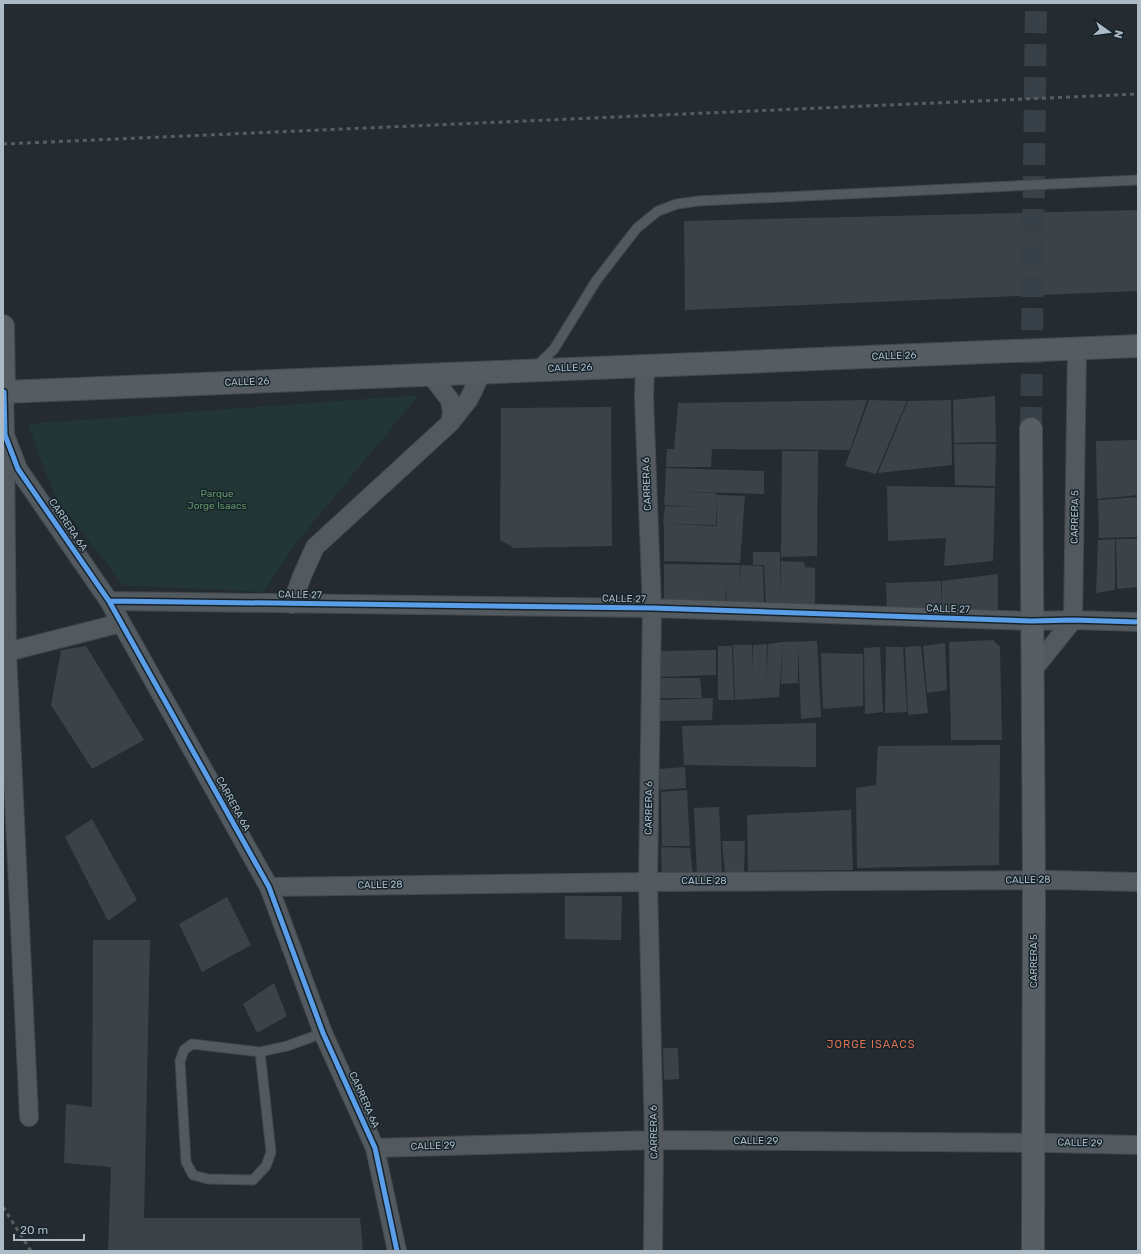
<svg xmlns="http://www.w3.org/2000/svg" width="1141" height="1254" font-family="Rubik,sans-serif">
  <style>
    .green { fill: #213635 }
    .building { fill: #3c4348 }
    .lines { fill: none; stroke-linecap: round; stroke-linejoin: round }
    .secondary-tunnel { stroke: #384147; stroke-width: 22; stroke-dasharray: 22 11; stroke-linecap: butt }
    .service-casing { stroke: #42484c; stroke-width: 11 }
    .minor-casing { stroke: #42484c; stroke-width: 20 }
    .secondary-casing { stroke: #42484c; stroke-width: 24 }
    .primary-casing { stroke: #41494d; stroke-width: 24 }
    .service { stroke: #525a60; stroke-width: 9 }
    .minor { stroke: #525a60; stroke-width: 18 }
    .secondary { stroke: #575e64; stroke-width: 22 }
    .primary { stroke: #555c62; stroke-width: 22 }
    .rail { stroke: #575e62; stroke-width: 3; stroke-dasharray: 4 4; stroke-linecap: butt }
    .cycleway-casing { stroke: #17232b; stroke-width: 8 }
    .cycleway { stroke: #5a9eea; stroke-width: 5 }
    .labels { text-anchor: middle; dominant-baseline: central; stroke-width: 3; stroke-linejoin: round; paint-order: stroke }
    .street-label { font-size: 10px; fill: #abbac4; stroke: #17232b }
    .park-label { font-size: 10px; fill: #629564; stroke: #17232b }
    .neighbourhood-label { font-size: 11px; letter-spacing: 1px; fill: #d87252; stroke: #17232b }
  </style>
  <rect width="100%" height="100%" fill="#242c31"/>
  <path class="green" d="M419,395L296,543L263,592L123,585L54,495L28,424Z"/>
  <path class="building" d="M1138,210V291L685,310L684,221Z
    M995,396L996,442L954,443L953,400Z
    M867,400L850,450L712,449L711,467H666L667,449H700H674L678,403Z
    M869,400L907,401L876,474L845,466Z
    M951,400L952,465L878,473L908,401Z
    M611,407L612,546L514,548L500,540L501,408Z
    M1138,440V495L1097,499L1096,441Z
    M954,444H996L995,486L955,485Z
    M782,451H818L817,556L781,557Z
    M666,468L764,471V494L665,491Z
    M887,486L995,488L993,561L944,566L946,538L888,541Z
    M665,491L716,493V525L663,524L665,506L702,507L664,505Z
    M716,495L745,496L740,563L664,561V524L717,526Z
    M1138,497V537L1099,538L1098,500Z
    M1115,539V590L1096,593L1098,540Z
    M1116,539H1138V587L1117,589Z
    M753,552H780L781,601V561L804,562L805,567L815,568V605L766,606L764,565H753Z
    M664,564L740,565L739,585L741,565L763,566L764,606H727L726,586L725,606L664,607Z
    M998,574V611H942V581Z
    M941,581L942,611L887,610L886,583Z
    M993,640L1000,647L1002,740H951L949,642Z
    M817,641L821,717L801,719L798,644V683L781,684L783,642Z
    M783,642L779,697L735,700L733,645H752V671L753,645L767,644L766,688L768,644Z
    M945,643L947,690L927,693L923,646Z
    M86,646L144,740L92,769L51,705L61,650Z
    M718,646H732L734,700H718Z
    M921,646L928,713L908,715L905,647Z
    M880,647L883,712L865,714L864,648Z
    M886,647H903L907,712L885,713Z
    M716,650V675L659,677V656L662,651Z
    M821,653L863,654V706L823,709Z
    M658,678H700L702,698H659Z
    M713,698L712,720L659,721V700Z
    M816,723V767L684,765L682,726Z
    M1000,745L999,865L857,868L856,788L876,785L878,746Z
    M685,767L686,788L660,790L659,769Z
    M687,790L690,846H662L661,792Z
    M719,807L722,873L697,874L694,808Z
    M851,810L853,870L748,871L747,815Z
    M92,819L137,900L108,921L65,837Z
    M722,841H745L744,872L725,873Z
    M661,847L690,848L693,876L662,878Z
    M565,896H622L621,940L565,939Z
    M227,897L251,945L202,972L179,924Z
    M93,940H150L144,1218H360L363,1251H108L111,1167L64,1163L66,1104L92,1107Z
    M274,983L287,1016L257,1033L243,1004Z
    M663,1048H678L679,1079L664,1080Z"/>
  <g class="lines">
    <path class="secondary-tunnel" d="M1031,429L1036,3"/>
    <g class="service-casing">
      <path id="service" d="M535,368L554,349L596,281L637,228L658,211L677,204L698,201L1138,180
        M260,1052L271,1152L266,1166L253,1180L208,1179L193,1175L186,1162L180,1061L184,1050L192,1044L260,1052L287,1046L323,1033"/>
    </g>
    <g class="minor-casing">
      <path id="minor" d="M645,365L644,398L652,608L648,882L654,1140L653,1251
        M430,374L450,400L452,413L450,423
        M4,392L5,435L18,469L109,601L269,887L323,1033L375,1148L397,1251
        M5,446L7,652
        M109,601L652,608L1032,621L1073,620L1138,622
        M292,604L302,576L315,547L450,423L469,399L482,372
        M1032,671L1073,620L1077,348
        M269,887L648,882L1050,880L1138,882
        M29,1117L7,652L121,623
        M375,1148L654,1140L1050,1143L1138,1145"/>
    </g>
    <g class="secondary-casing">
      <path id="secondary" d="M1031,429L1034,880L1033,1251"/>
    </g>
    <g class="primary-casing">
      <path id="primary" d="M3,326L4,392
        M3,392L1138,346"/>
    </g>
    <use href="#service" class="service"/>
    <use href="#minor" class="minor"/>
    <use href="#secondary" class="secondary"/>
    <use href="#primary" class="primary"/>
    <path class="rail" d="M3,144L1138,94
      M3,1207L31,1251"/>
    <g class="cycleway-casing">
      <path id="cycleway" d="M4,392L5,435L18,469L109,601L269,887L323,1033L375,1148L397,1251
        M109,601L652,608L1032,621L1073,620L1138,622"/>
    </g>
    <use href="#cycleway" class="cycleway"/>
  </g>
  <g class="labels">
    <g class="street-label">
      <text transform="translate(894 356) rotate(-2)">CALLE 26</text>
      <text transform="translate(570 368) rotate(-2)">CALLE 26</text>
      <text transform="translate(247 382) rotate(-2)">CALLE 26</text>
      <text transform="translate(647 484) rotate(-92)">CARRERA 6</text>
      <text transform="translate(1075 517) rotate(-89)">CARRERA 5</text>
      <text transform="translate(68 525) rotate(56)">CARRERA 6A</text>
      <text transform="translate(300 595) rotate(1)">CALLE 27</text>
      <text transform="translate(624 599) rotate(1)">CALLE 27</text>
      <text transform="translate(948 609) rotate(2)">CALLE 27</text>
      <text transform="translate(233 804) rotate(61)">CARRERA 6A</text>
      <text transform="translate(649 808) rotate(-89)">CARRERA 6</text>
      <text transform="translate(1028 880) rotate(-1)">CALLE 28</text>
      <text x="704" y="881">CALLE 28</text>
      <text transform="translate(380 885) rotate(-1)">CALLE 28</text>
      <text transform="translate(1034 961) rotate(-90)">CARRERA 5</text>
      <text transform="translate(364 1100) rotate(66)">CARRERA 6A</text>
      <text transform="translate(654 1132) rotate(-91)">CARRERA 6</text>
      <text x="756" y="1141">CALLE 29</text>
      <text transform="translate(1080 1143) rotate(1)">CALLE 29</text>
      <text transform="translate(433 1146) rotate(-2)">CALLE 29</text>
    </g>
    <g class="park-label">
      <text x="217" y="494">Parque<tspan x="217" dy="12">Jorge Isaacs</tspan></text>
    </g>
    <g class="neighbourhood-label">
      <text x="871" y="1044">JORGE ISAACS</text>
    </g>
  </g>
  <rect width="1141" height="1254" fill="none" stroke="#abbac4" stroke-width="8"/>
  <g transform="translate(1109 32) rotate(104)" stroke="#17232b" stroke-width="3" paint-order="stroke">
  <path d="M0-3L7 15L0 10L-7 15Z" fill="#abbac4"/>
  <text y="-6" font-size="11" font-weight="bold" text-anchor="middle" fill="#abbac4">N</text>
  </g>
  <path d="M14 1234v6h70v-6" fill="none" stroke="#abbac4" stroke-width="2"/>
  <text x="20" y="1234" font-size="12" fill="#abbac4" stroke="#17232b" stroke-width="3" paint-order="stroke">20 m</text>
</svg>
